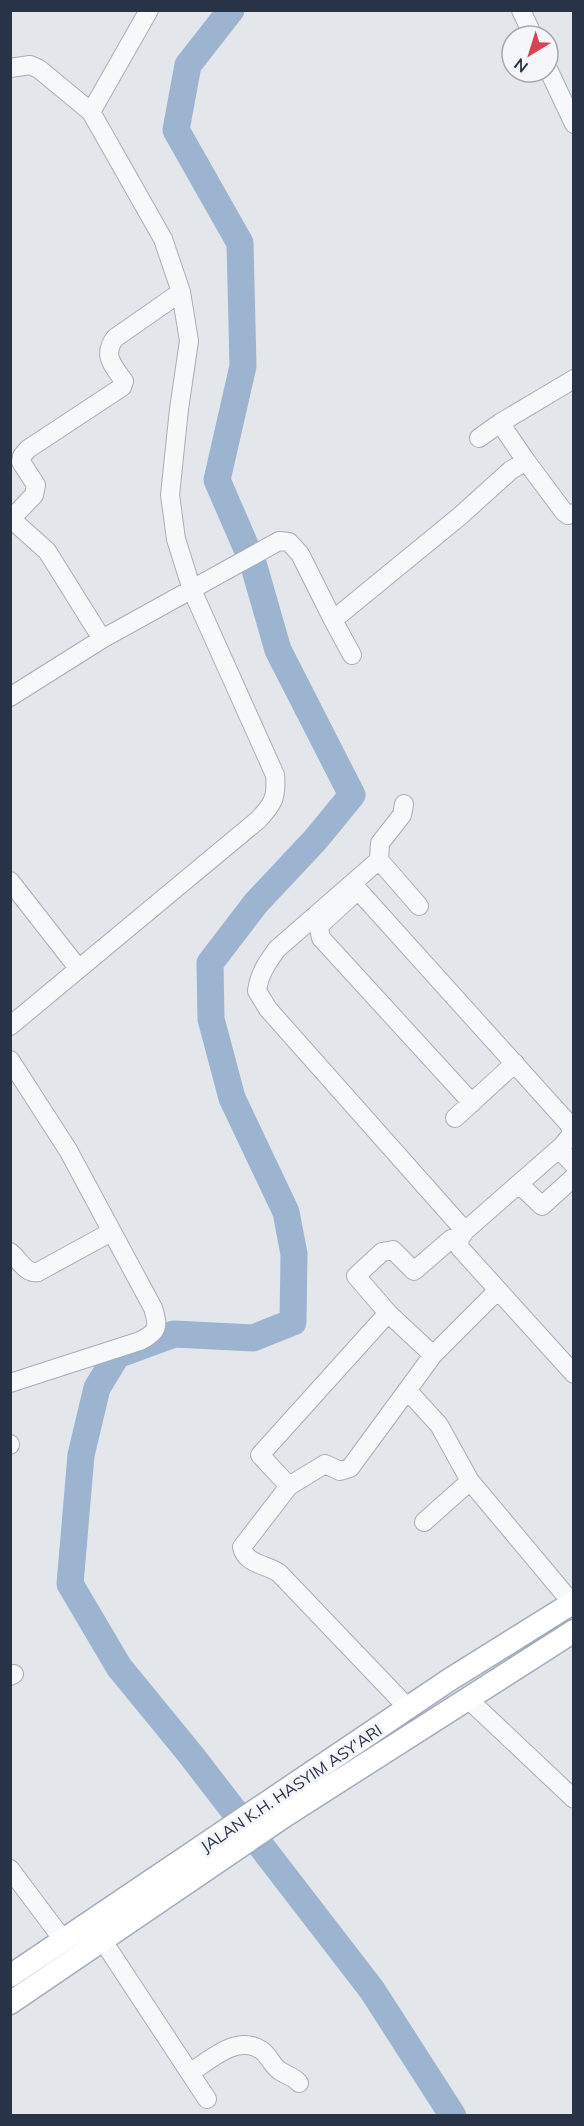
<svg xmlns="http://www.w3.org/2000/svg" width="584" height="2126" font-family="Mulish,sans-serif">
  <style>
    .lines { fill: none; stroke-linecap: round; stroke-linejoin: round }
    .river { stroke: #9cb4cf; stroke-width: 27 }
    .minor-casing { stroke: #a7adb7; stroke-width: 20 }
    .major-casing { stroke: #a2abb9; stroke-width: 25 }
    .minor { stroke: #f7f8fa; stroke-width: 18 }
    .major { stroke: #fff; stroke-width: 22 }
    .labels { text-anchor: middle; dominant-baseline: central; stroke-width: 6; stroke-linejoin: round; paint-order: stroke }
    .street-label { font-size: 16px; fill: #293347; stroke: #f4f6f9 }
  </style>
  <rect width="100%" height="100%" fill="#e3e7ec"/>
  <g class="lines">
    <path class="river" d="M231,10L188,65L176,130L240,243L243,366L217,480L253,563L278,650L352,795L316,839L256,903L210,963L211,1019L232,1098L286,1212L294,1254L293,1322L253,1338L174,1334L117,1355L97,1388L81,1455L70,1584L119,1667L191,1755L372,1990L453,2116"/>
    <g class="minor-casing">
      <path id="minor" d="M521,10L533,36
        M10,68L30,65L39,69L91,112L163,239L181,292L189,341L179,409L170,495L176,539L192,590L275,775C277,798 273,804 258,820L10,1026
        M548,69L574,124
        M91,112L149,10
        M479,438L500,423
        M526,461L564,512L568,515L574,513
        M10,518L47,551L102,639
        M11,519L34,495L36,485L21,462L22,456L28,449L122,387L124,381C113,366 102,355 115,338L181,292
        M333,620L352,655
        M10,697L102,639L279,541L289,542L300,554L333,620L460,516L511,470L526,461L500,423L574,379
        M404,804L402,815L380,843L379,860L277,949C267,963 259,974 257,991L268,1009L465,1231L459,1240L460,1248L574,1374
        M379,860L419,906
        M10,881L78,968
        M10,1060L68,1150L153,1308C159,1327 158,1332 140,1341L10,1383
        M455,1118L515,1063
        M559,1149L574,1165
        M519,1184L542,1206L574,1177
        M465,1231L562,1146L570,1136L572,1130L568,1123L358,890L321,924L319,928L321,938L472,1103
        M10,1252C19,1259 25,1274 38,1272L111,1232
        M388,1313L433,1355L498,1290
        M408,1391L439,1425L470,1481
        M10,1444V1445
        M289,1486L260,1455L388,1313L356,1276L382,1252L393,1250L414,1271L451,1239L459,1240
        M424,1522L470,1481L572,1603
        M10,1676L14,1674
        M468,1699L574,1799
        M408,1708L279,1573C266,1564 246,1565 242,1547L289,1486L325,1464L340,1471L350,1468L433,1355
        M10,1869L64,1941
        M103,1941L207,2099
        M190,2073C210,2060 237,2034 261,2050C269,2055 272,2066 280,2071C288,2076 293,2076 299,2083"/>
    </g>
    <g class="major-casing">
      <path id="major" d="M10,1976L449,1680L574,1602
        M10,2003L286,1815L574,1631"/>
    </g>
    <use href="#minor" class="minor"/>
    <use href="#major" class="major"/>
  </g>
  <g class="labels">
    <g class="street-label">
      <text transform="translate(291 1788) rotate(-34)">JALAN K.H. HASYIM ASY'ARI</text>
    </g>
  </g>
  <rect width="584" height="2126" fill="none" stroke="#293347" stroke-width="24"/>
  <g transform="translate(530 54) rotate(218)"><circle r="28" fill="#f4f6f9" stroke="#a3a8b2" stroke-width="1.5"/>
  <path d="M0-4.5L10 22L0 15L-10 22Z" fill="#d94154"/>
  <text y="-9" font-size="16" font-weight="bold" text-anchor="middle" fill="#293347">N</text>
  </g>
</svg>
